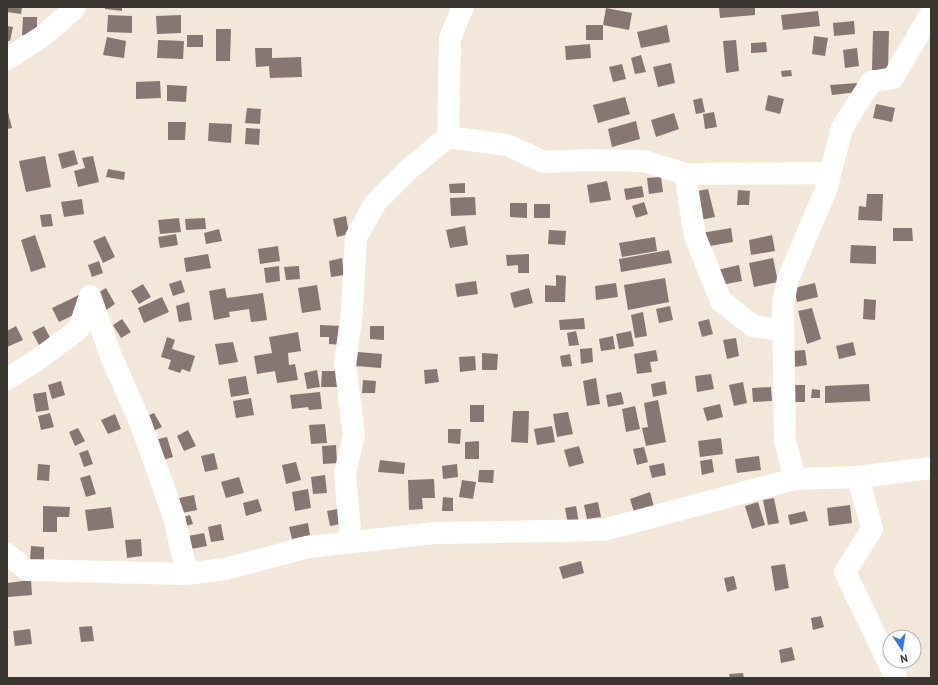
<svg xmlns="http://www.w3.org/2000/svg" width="938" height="685" font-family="'PT Sans',sans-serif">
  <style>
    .building { fill: #877671 }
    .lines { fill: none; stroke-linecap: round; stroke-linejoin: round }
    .minor { stroke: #fff; stroke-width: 22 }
  </style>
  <rect width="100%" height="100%" fill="#f3e7d9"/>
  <path class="building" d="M7,7H22L21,14L7,12Z
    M105,7H122V11L105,9Z
    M719,7H755V15L720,18Z
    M606,8L632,13L629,30L603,25V40H586V25H603Z
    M818,11L820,26L783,30L781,15Z
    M108,15L132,16V33L107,32Z
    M181,15V33L157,34L156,16Z
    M23,17H37V35H22Z
    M854,21L855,34L834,36L833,23Z
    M667,25L670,42L641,48L637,32Z
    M7,26L13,27L10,41H7Z
    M216,29H231L230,61H216Z
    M873,31H889L888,70H872Z
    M187,35H203V47H187Z
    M814,36L828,38L825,56L812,54Z
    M107,37L126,41L124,58L103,55Z
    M158,40L184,41L183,59L157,58Z
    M736,40L739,71L726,73L723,41Z
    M766,42L767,52L751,53V43Z
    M590,44L591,58L566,60L565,46Z
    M255,48H272V58L301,57L302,77L270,78L269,66L256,67Z
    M857,48L859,66L845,68L843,50Z
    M641,55L646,72L635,74L631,58Z
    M671,63L675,83L658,87L653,67Z
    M622,64L626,79L613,82L609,67Z
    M791,70L792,76L782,77L781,71Z
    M160,81L161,98L136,99V82Z
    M857,83L858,92L832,95L830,85Z
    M167,85L187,86L186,102L167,101Z
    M768,95L784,99L780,114L765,110Z
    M625,97L630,114L598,123L593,105Z
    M702,98L705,112L696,114L693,100Z
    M876,104L895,108L892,122L873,118Z
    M7,108L12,128L7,129Z
    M247,108L261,109L260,124L245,123Z
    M714,112L717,127L705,129L703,114Z
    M674,113L679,129L656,137L651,120Z
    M636,121L640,139L612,147L608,129Z
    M168,122H186L185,140H168Z
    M209,123L232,124L231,143L208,141Z
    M246,128L260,129L259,145L245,144Z
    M74,150L78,164L62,169L58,154Z
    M45,156L51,187L26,192L19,161Z
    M93,156L99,182L78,187L74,171L85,168L82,158Z
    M108,169L125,172L124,180L106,177Z
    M661,177L663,192L649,194L647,178Z
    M607,181L611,200L590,203L587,185Z
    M465,183V193H450L449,184Z
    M642,186L644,197L626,200L624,189Z
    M708,189L715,217L700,220L693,192Z
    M738,190L750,191L749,205H737Z
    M867,194H883L882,221L858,220L859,206L866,207Z
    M475,197L476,215L451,216L450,198Z
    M82,199L84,214L64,217L61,202Z
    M644,202L648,214L636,218L632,206Z
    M510,203H527V218L510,217Z
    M534,204H550V218H534Z
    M51,214L53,226L42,227L40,215Z
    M346,216L349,234L337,237L333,219Z
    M179,218L181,232L160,234L158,220Z
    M205,218L206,229L186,230L185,219Z
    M465,226L468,245L450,248L446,230Z
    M731,228L733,242L704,247L701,233Z
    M893,228H912L913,241H893Z
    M219,229L222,241L206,244L204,233Z
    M549,230L566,231L565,245L548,244Z
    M176,234L178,245L160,248L158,237Z
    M35,235L46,267L31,272L21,240Z
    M772,235L775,251L751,255L749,240Z
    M105,236L115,257L103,263L93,241Z
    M655,237L657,251L622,257L619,243Z
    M851,245L876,246V264L850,263Z
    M278,246L280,261L260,264L258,249Z
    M669,250L672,263L621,272L619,259Z
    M208,254L211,268L186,272L184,258Z
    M529,254V273H518V265L507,266L506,255Z
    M342,258L344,275L331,277L329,261Z
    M773,258L778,282L754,287L749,263Z
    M99,261L103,273L92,277L88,265Z
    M739,265L742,281L716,286L713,271Z
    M279,266L280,281L266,283L264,268Z
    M299,266L300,279L286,280L284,267Z
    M556,275L566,276L565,302H545V285L556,286Z
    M665,278L669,302L628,310L624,285Z
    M181,280L185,292L173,296L169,284Z
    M476,281L478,294L457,297L455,284Z
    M616,283L618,297L596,300L595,286Z
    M815,283L818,297L797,302L794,288Z
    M143,284L151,297L139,304L131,291Z
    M317,285L321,310L302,313L298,288Z
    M106,288L115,304L106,310L96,294Z
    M225,288L227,298L263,293L267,320L251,322L249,309L229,312L230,317L214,320L209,291Z
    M529,288L533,303L514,308L510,293Z
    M79,295L86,309L59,322L52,308Z
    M162,297L169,312L144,323L138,308Z
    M864,299L876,300L875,320L863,319Z
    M189,302L192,320L179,322L176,306Z
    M670,306L673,320L659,323L656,309Z
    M812,308L821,339L807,344L798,311Z
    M643,312L647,336L635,338L631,315Z
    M584,318L585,329L560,330L559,320Z
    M122,319L131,332L121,338L113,325Z
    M709,319L713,334L702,337L698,322Z
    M320,325L342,326L341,345L329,344V337H320Z
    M16,326L23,340L7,347V331Z
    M44,326L52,341L40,347L32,332Z
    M370,326H384V340L370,339Z
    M576,331L579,345L569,346L567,333Z
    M631,331L634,346L619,349L616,334Z
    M298,332L301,351L288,353L289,365L295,364L298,380L277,383L275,371L257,374L254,356L272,353L269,337Z
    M613,336L615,349L601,351L599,339Z
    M167,337L175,340L172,349L195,356L190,372L182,369L180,373L168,369L171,360L161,357Z
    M736,338L739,356L727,359L723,340Z
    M233,342L238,362L219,365L215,344Z
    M853,342L856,355L839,359L836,346Z
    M592,348L593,362L581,364L580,349Z
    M656,350L658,361L650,362L652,372L637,374L634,354Z
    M805,350L807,365L794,367L792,351Z
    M358,352L382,354L381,368L356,366Z
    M482,353L498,354L497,370H482Z
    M570,354L572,366L562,367L560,356Z
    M475,356L476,370L460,372L459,357Z
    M437,369L439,382L425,384L424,370Z
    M317,370L320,387L307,389L304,373Z
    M322,371H339V387H321Z
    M711,374L714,389L697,392L695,376Z
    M246,376L249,394L231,397L228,379Z
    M596,378L600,404L587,406L583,381Z
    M363,380L376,381L375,393H362Z
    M61,381L65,395L52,399L48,385Z
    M665,381L667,394L653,397L651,384Z
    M743,382L747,403L734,406L729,385Z
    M869,384L870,401L825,403V386Z
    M791,385H805V402H791Z
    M771,387L772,401L753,402L752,388Z
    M812,389L820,390V398H811Z
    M46,392L49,410L36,412L33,394Z
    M320,392L322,409L309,410L308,407L292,409L290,395Z
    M621,392L624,404L608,407L606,395Z
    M251,398L254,415L236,418L233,401Z
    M658,400L666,442L646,446L642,428L648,427L644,403Z
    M720,404L723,417L707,421L703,408Z
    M470,405H484V422H470Z
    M635,406L640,429L626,432L622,409Z
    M513,411H529L528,443L511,442Z
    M568,412L573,434L557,437L553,414Z
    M50,413L54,427L41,430L38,416Z
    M154,413L162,427L149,433L143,418Z
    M115,414L121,429L108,434L101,420Z
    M325,424L327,443L311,444L309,425Z
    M552,426L555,442L537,445L534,429Z
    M78,428L85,441L75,446L69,432Z
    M448,429H461L460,444L448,443Z
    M188,430L196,446L184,451L177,436Z
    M167,437L173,457L156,462L150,441Z
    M721,438L723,454L700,457L698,441Z
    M479,441V459H465V442Z
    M336,445L337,463L323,464L322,446Z
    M579,446L584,463L569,467L564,450Z
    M644,447L648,462L637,465L633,449Z
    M88,450L93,464L84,467L79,453Z
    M214,453L218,469L205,472L201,456Z
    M759,456L761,470L737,473L735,459Z
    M712,459L714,472L702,475L700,461Z
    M380,460L405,463L404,474L378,472Z
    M296,462L301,480L286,484L282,465Z
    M664,463L666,475L652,478L649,466Z
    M38,464L50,465L49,481L37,480Z
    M457,464L458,477L443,479L442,466Z
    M479,470H494L493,483L478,482Z
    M90,475L96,494L86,497L80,478Z
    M325,475L327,493L313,494L311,477Z
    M239,477L244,493L226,498L221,482Z
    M434,479L435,498H422L423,509L409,510L408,480Z
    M462,480L476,482L473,499L459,497Z
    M308,489L311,508L295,511L292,492Z
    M650,492L654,507L634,512L630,499Z
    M194,495L197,510L182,513L179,498Z
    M443,497L453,498V511H442Z
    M774,498L779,523L768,525L763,500Z
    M258,499L262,511L246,516L243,503Z
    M598,502L601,517L587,519L584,505Z
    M758,502L765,525L752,529L745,506Z
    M850,505L852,523L829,526L827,508Z
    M43,506L70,507L69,517H57V532H43Z
    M576,506L579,523L568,525L565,508Z
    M111,507L114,528L88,531L85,510Z
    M343,508L346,523L330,526L327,511Z
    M805,511L808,521L790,525L788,515Z
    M190,515L193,524L182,527L180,518Z
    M308,523L310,535L292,539L289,527Z
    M221,524L224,540L211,542L208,527Z
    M204,533L207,546L186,550L183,537Z
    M141,539L142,556L127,558L125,540Z
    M31,546L44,547V561H30Z
    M581,561L584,573L563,579L559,567Z
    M785,564L789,588L775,591L771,566Z
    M734,576L737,589L727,592L724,578Z
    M31,580L32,595L8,597L7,583Z
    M821,616L824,627L813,630L811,618Z
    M92,626L94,641L81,642L79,627Z
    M30,629L32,644L15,646L13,631Z
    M792,647L795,660L781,663L779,650Z
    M743,673L744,678H730L729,674Z"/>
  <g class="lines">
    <path class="minor" d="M7,59L43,36L73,10L75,7
      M448,137L507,145L544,162L590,160L644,161L685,174L830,173
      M685,174L695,236L721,301L753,326L782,330
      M90,296L111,356L141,424L174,517L187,574
      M7,379L37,360L79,329L90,296
      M858,477L872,529L845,572L896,678
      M795,479L785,441L783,304L788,279L826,190L842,128L871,82L893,78L931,13
      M351,542L345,473L354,435L345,363L352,311L356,237L376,202L408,170L448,137L450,38L463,7
      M7,554L27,570L187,574L225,569L308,547L435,533L603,530L795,479L858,477L931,468"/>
  </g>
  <rect width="938" height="685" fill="none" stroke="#3a3630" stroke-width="16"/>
  <g transform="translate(902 649) rotate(168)"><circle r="19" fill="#ffffff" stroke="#b0afac"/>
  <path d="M0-3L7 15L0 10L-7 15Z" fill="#3777e5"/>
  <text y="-6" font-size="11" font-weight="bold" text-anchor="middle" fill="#3a3630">N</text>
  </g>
</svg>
